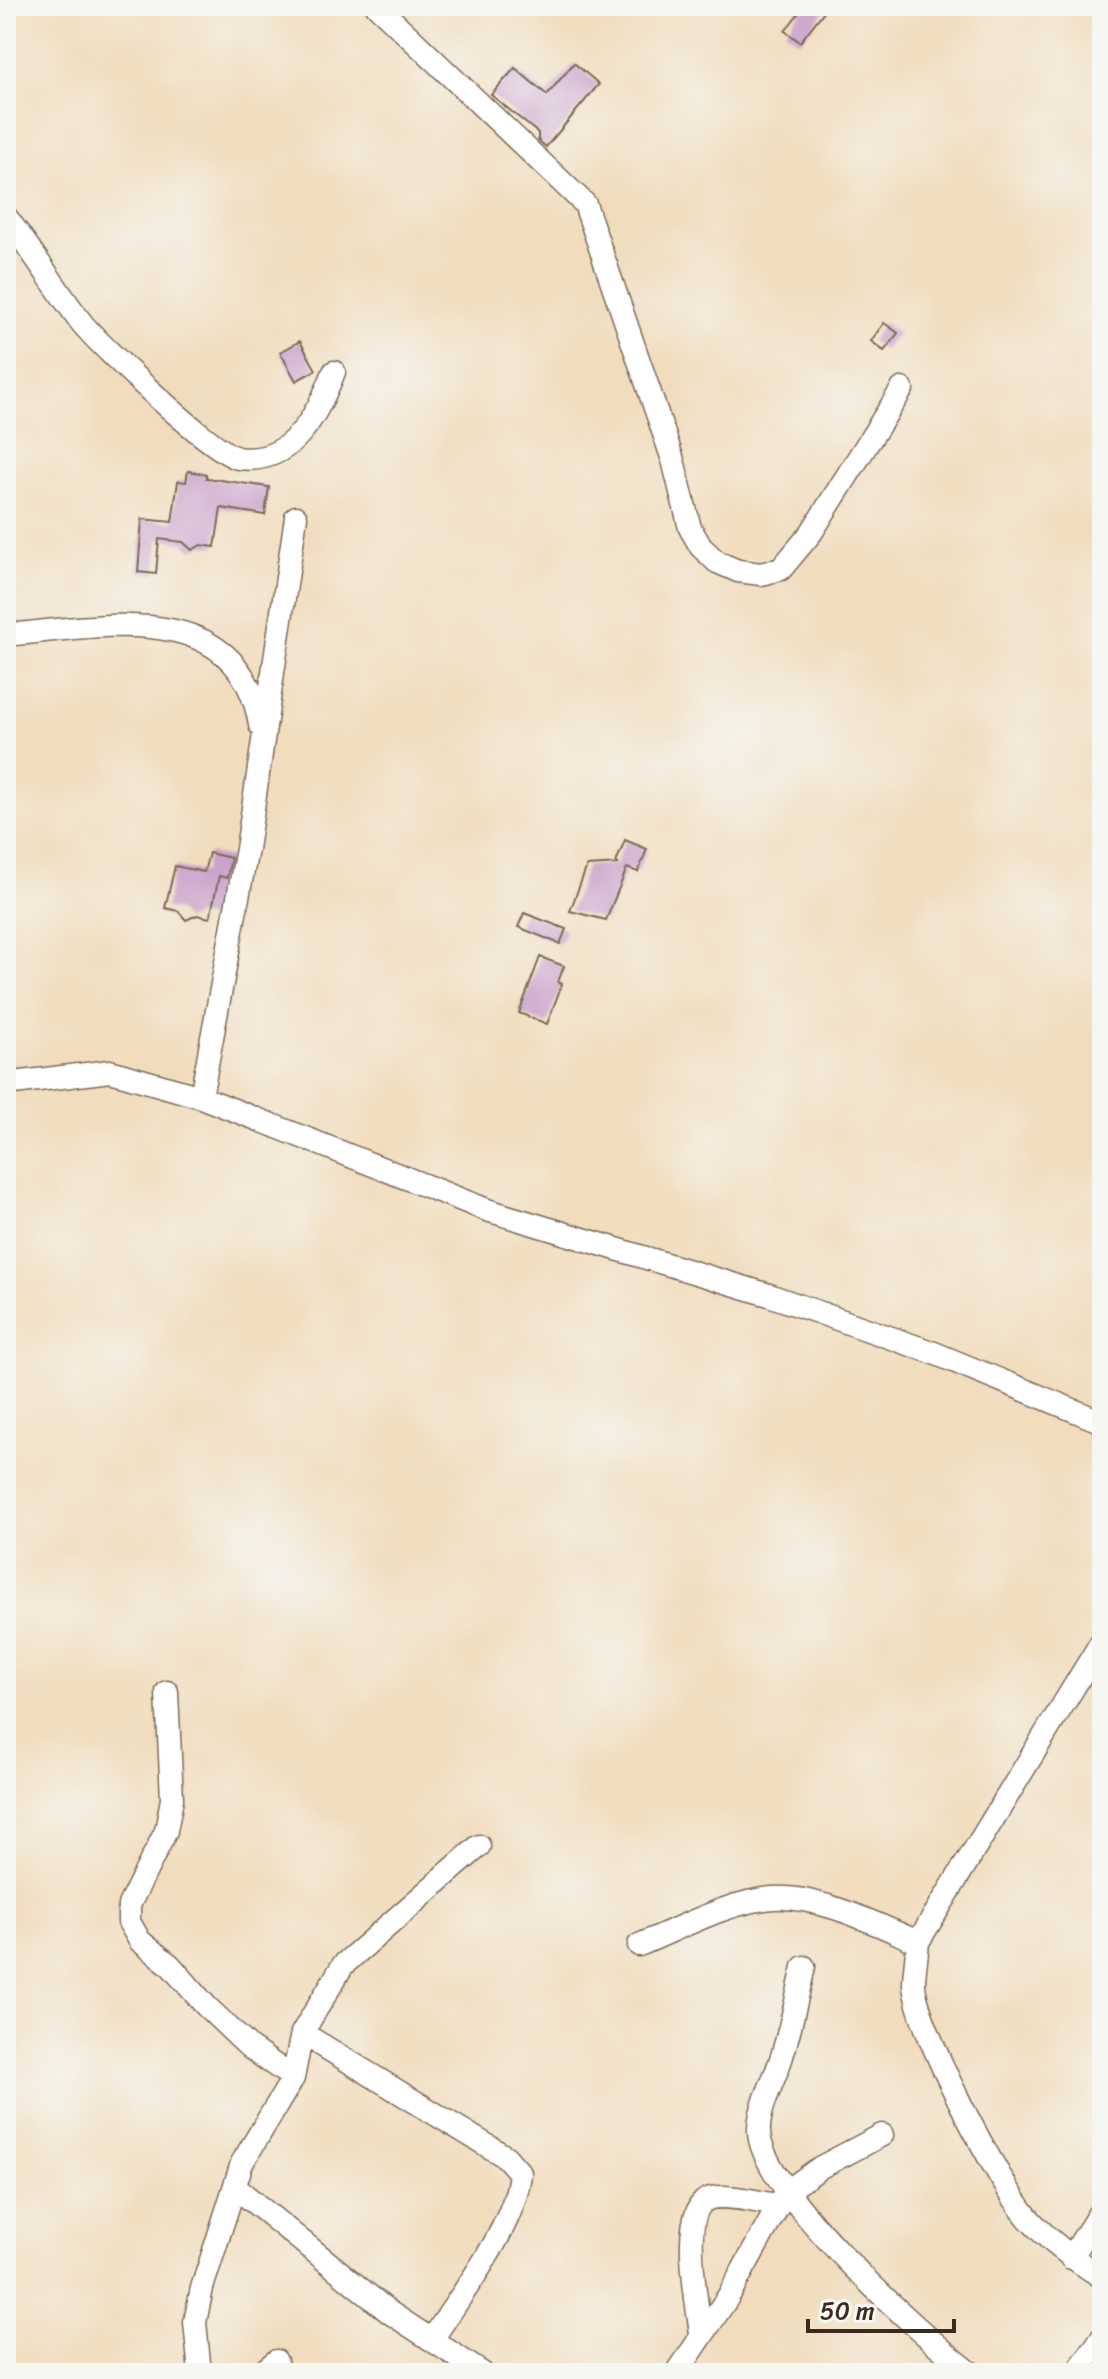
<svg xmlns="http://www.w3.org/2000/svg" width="1108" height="2379" font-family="Sriracha,sans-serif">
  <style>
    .building { fill: #caa2ca }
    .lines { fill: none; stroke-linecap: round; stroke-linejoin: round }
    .minor-casing { stroke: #7b6956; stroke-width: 25 }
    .minor { stroke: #fff; stroke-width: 22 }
  </style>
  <rect width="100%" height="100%" fill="#f6f6f2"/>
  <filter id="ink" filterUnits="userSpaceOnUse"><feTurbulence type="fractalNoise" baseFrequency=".0125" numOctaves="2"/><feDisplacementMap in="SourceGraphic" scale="16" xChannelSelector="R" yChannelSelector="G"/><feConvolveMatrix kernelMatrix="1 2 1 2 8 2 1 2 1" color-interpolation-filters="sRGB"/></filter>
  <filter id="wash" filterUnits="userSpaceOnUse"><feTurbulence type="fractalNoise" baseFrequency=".006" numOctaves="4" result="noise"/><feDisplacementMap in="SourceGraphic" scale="32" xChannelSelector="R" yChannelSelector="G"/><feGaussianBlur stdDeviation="1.8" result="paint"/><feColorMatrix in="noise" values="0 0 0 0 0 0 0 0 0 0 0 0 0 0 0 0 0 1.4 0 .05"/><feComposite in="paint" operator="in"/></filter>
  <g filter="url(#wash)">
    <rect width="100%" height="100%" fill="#f1ddbe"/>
    <g id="blocks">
      <path class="building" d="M804,6H828L800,42L785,31Z
        M574,63L599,84L546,147L538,140V133L491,95L515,68L547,95Z
        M884,323L898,333L884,351L871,341Z
        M300,341L316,370L296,381L280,352Z
        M188,471L206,474V478L269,487L265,515L221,508L215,547L201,545L192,550L183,542L159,539L156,574L138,572L142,519L172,522L178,481L186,482Z
        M625,840L647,849L638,872L627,868L606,920L570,911L587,866L619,864L616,863Z
        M209,853L231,858L227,878L219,876L210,918L197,915L186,920L178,911L165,908L175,866L204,872Z
        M524,913L566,929L560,944L518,927Z
        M540,957L564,966L558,982L562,984L547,1024L519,1013Z"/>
    </g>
  </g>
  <g filter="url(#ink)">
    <use href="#blocks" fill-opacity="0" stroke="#7b6956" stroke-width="2"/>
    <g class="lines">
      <g class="minor-casing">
        <path id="minor" d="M377,6L585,204L673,460L690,528L701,547L717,562L738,571L761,574L781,569L811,533L902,389
          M6,217C33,251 55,288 81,322C99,345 214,454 238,458C292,466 318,413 334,372
          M6,635C100,627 239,595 260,725
          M6,1084L110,1071L201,1097L487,1210L769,1295L934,1353L1102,1422
          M201,1097L247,849L296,517
          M1102,1641L918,1942C917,1955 914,1971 914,1984C916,2027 1000,2187 1030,2220C1051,2243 1076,2261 1102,2277
          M167,1692L172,1799L166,1831L129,1905V1922L140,1941L170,1965L206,2006L249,2047L293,2078
          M639,1945C681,1928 727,1902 772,1898C816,1894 878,1925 918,1942
          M804,1967C797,1996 791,2027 782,2056C775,2080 758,2107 759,2132C761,2191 922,2336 971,2373
          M302,2033L506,2157L520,2173C515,2228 461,2293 432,2340
          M235,2187L389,2312L482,2373
          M1071,2258L1102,2209
          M701,2334C698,2308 677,2206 711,2198C731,2194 759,2203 779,2205
          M200,2373L195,2322L202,2288L242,2163L293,2078L302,2033L343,1965L479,1846
          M261,2373L276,2361
          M677,2373L728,2297L786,2192L821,2167L882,2135
          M1076,2373L1102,2338"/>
      </g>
      <use href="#minor" class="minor"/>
    </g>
  </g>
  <rect width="1108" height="2379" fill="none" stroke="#f6f6f2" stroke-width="32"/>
  <path d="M808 2319v12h146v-12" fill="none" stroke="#3b2a1e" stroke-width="4"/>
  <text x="820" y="2319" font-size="24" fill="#3b2a1e" stroke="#f6f6f2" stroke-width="6" paint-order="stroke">50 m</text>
</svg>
